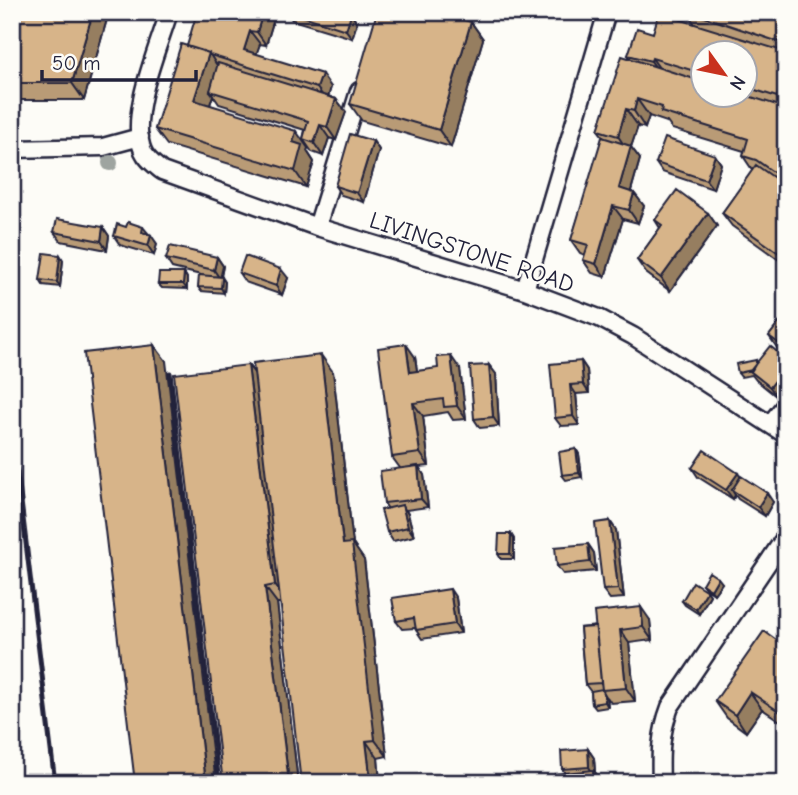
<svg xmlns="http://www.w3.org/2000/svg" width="798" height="795" font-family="'Comic Neue',sans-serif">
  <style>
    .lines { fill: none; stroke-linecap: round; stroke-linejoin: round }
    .street-casing { stroke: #22223b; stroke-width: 21 }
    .street { stroke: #fdfcf7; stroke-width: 16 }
    .rail { stroke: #22223b; stroke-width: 5 }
    .tree { fill: #9ea4a0 }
    .wall { fill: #b99b76; stroke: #22223b; stroke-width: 2; fill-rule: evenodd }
    .shaded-wall { fill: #967e60; stroke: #22223b; stroke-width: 2 }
    .building { fill: #d7b489; stroke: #22223b; stroke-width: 2 }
    .labels { text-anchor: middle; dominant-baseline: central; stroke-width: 5; stroke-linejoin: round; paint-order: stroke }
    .street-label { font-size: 24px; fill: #22223b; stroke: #fdfcf7 }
  </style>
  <rect width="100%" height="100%" fill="#fdfcf7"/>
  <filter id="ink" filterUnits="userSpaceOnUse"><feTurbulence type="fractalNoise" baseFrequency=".0143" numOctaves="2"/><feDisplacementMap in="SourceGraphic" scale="14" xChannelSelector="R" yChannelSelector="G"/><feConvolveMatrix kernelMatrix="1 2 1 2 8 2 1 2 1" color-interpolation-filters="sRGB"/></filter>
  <g filter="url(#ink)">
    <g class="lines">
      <g class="street-casing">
        <path id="street" d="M169,12C158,49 128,115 143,151C147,160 155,165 162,171L317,227L525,290L599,318L633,336L786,435
          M12,149L103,147L140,137
          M317,227L359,91
          M525,290L607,12
          M770,424L786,404
          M661,783C660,755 660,733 670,707L786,536"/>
      </g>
      <use href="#street" class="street"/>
      <path class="rail" d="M170,373L219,783
        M12,427L55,783"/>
    </g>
    <circle class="tree" cx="110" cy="163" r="8"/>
    <path class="wall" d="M12,12H109L84,100H19L12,90Z
      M276,12L266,45L260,44L256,54L331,87L328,96L336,99L346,112L336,140L329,138L323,156L312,152L303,139L305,130L219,104L213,95L210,105L308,148L307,151L314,162L306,187L167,145L155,129L187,46Z
      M287,12H346L351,14L357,23L352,38L292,20Z
      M686,12H786V265L732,226L722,213L753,171L743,156L744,151L672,129L667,122L649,116L645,128L638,126L631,147L640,159L631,191L634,193L644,206L638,223L623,219L605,277L592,273L583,260L585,255L580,253L571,240L604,138L598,130L631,59L628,55L653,33L695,24ZM704,52H746V94H704Z
      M471,22L483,39L451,147L362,121L350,104Z
      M373,141L379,150L364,202L341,195L335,186Z
      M715,155L721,164L713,189L662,172L656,163Z
      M708,213L717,226L670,291L646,273L637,260L660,228L655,220Z
      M103,227L109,236L107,250L61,241L54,232Z
      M126,227H143L157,244L154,255L120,245L114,236Z
      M60,255L63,260L60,287L43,285L40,280Z
      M217,257L223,266L221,277L225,282L224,293L201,291L198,287L205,276L172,268L166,259Z
      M184,273L187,278V289L162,288L158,284Z
      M239,273L288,278L282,295L245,282Z
      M786,314V355L778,349L769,336Z
      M415,357L417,371L460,369L466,419L453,420L448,412L423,416L429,466L419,467L424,475L428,507L406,510L408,514L414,536L393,541L387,532L388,509L384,503L400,468L392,457Z
      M786,359V383L776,396L756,380L752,375L741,377L738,373L756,360L757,362Z
      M581,361L587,370L589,393L576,394L579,425L561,426L555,418Z
      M248,365L254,372H333L353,544L364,560L387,756L378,758L380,783L280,603H277L298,783H223Z
      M489,365L496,374L499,426L480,428L474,419Z
      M576,449L579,454L582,477L566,480L562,475Z
      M692,468L741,477L773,502L765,516L738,499L735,495L733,499L698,477Z
      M610,521L616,530L624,598L610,599L603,590Z
      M511,534L514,539V559H501L498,554Z
      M588,544L594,553L596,571L563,574L557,566Z
      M718,578L722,583L714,594L705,588L702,584Z
      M707,591L710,595L699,614L685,605L682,601Z
      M456,598L461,633L422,639L416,630L415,628L402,629L396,621Z
      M650,620L652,640L629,643L635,701L611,703L607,697L608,707L596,709L592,704L591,692L585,684L580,628Z
      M786,637V725L762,709L746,732L727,718L715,701L778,641Z
      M588,749L594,758L595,772L599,778V783H556L565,773L562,769Z"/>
    <path class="shaded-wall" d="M93,12H109L84,100L72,83Z
      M263,12H276L266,45L257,32Z
      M351,14L357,23L352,38L346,30Z
      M471,22L483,39L451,147L439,130Z
      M786,23V51L779,42Z
      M250,31L260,44L253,63L244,50Z
      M209,53L220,70L210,91L213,95L206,117L194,100Z
      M652,58L664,75L663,78L651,61Z
      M786,69V109L777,97Z
      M322,74L331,87L327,101L317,88Z
      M336,99L346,112L336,140L327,127Z
      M637,99L649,116L645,128L634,111Z
      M626,109L638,126L631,147L640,159L628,201L619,188L629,153L618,136Z
      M320,125L329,138L323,156L314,143Z
      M296,131L308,148L307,151L314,162L306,187L295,171L293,142Z
      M373,141L379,150L364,202L357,193Z
      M715,155L721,164L713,189L706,180Z
      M634,193L644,206L638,223L629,210Z
      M613,206L623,219L605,277L596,264Z
      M708,213L717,226L670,291L661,278Z
      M103,227L109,236L107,250L101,241Z
      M151,235L157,244L154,255L148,246Z
      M60,255L63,260L60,287L57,282Z
      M217,257L223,266L220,279L214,270Z
      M281,269L288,278L282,295L276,286Z
      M184,273L187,278V289L183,284Z
      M222,277L225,282L224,293L221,288Z
      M406,344L415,357L419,385L410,372Z
      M154,345L166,361L216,783H206Z
      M321,355L333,372L353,544L364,560L387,756L375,740L343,544Z
      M451,356L460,369L466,419L457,406Z
      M581,361L587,370L589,393L583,384Z
      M248,365L260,381L286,602L275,585Z
      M489,365L496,374L499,426L493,417Z
      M786,367V383L776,396L770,387Z
      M570,385L576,394L579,425L573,416Z
      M413,403L423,416L429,466L420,453Z
      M576,449L579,454L582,477L579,473Z
      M418,466L424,475L428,507L421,499Z
      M738,473L744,482L732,490L735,495L733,499L726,490Z
      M767,493L773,502L765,516L758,507Z
      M402,505L408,514L414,536L408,527Z
      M610,521L616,530L624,598L618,589Z
      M511,534L514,539V559L510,554Z
      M588,544L594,553L596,571L590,562Z
      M718,578L722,583L714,594L711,590Z
      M265,587L277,603L298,783H289Z
      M450,589L456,598L461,633L455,624Z
      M707,591L710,595L699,614L696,609Z
      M641,607L650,620L652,640L643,627Z
      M620,630L629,643L635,701L626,688Z
      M750,692L762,709L746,732L735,715Z
      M604,693L607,698L608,707L605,702Z
      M366,741L378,758L380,783H371Z
      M588,749L594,758L595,772L599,778V783H594L593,774L589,767Z"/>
    <path class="building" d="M12,12H93L72,83H12Z
      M197,12H263L257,32L250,31L244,50L322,74L317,88L210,55L209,53L187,46Z
      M290,12H346L351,14L346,30Z
      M377,12H438L471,22L439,130L350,104Z
      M690,12H786V23L779,42Z
      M659,13L786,52V69L777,97L746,87V52H704V74L652,58L651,61L628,55L637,28L653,33Z
      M181,44L209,53L194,100L296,131L293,142L302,145L295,171L155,129Z
      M622,56L704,82V94H742L786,108V181L756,160L743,156L748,139L661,112L662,107L637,99L634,111L626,109L618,136L598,130Z
      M218,63L336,99L327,127L320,125L314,143L303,139L308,121L210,91Z
      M350,134L373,141L357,193L335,186Z
      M602,137L631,146L619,188L634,193L629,210L613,206L596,264L583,260L588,245L571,240Z
      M665,138L715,155L706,180L656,163Z
      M756,165L786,186V258L722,213Z
      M677,190L708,213L661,278L637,260L662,225L655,220Z
      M57,219L103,227L101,241L54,232Z
      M128,222L143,227L142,232L151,235L148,246L114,236L117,224L126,227Z
      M170,246L217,257L214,270L166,259Z
      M44,253L60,255L57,282L40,280Z
      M245,256L281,269L276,286L239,273Z
      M159,273H184L183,284H158Z
      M199,275L222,277L221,288L198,287Z
      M786,314V347L785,348L769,336Z
      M406,344L410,372L438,368L437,357L451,356L457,406L444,407L443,399L413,403L420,453L392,457L378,348Z
      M154,345L206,783H135L84,353Z
      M770,346L786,359V367L770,387L750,371Z
      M321,355L343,544L352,543L375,740L366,741L371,783H301L253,363Z
      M756,360V363L752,370L738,373L736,364Z
      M581,361L583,384L570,385L573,416L555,418L550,364Z
      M248,365L275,585L265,587L289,783H223L174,374Z
      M489,365L493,417L474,419L470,366Z
      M576,449L579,473L562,475L559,452Z
      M704,450L738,473L726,490L692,468Z
      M418,466L421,499L384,503L380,471Z
      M741,476L767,493L758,507L732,490Z
      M402,505L408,527L387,532L381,510Z
      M610,521L618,589L603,590L595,523Z
      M499,534H511L510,554H498Z
      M588,544L590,562L557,566L555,547Z
      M709,572L718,578L711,590L702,584Z
      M693,582L707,591L696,609L682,601Z
      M450,589L455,624L416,630L414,618L396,621L392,598Z
      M641,607L643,627L620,630L626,688L602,690L594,612Z
      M596,627L601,683L585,684L580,628Z
      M764,631L778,641L782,635L786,637V716L750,692L735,715L715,701Z
      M602,689L604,693L605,702L592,704L591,691Z
      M588,749L589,767L562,769L561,751Z
      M593,770L594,783H556L555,774Z"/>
  </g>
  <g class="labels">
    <g class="street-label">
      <text transform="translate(472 252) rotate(18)">LIVINGSTONE ROAD</text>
    </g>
  </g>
  <rect width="798" height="795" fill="none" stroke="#fdfcf7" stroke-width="42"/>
  <rect x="21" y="21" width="756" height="753" fill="none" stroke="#22223b" stroke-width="2.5" filter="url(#ink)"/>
  <g transform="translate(724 74) rotate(123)"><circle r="33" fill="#fdfcf7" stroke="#a5a5ac" stroke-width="2"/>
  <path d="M0-5L12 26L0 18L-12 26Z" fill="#c8321e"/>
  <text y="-10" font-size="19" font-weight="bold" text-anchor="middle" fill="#22223b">N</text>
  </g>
  <path d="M42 70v10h154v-10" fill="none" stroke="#22223b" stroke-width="3.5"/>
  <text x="52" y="70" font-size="21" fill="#22223b" stroke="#fdfcf7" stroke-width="5" paint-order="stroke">50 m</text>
</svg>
